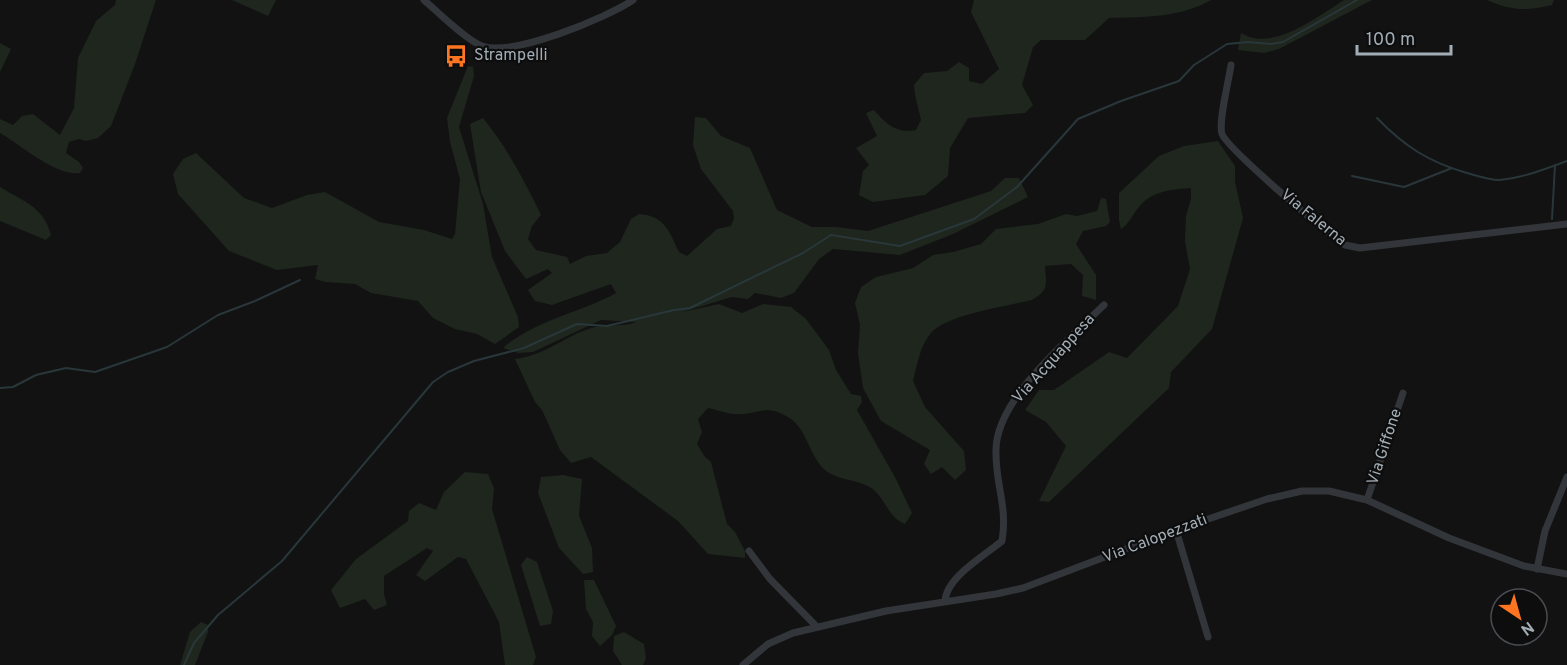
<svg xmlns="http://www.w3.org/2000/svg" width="1567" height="665" font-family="Overpass,sans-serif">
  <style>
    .green { fill: #1e261e }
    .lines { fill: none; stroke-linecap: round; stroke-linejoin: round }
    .stream { stroke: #29373a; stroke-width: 2 }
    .minor { stroke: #323539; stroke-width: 7 }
    .labels { text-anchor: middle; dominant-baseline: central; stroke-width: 4.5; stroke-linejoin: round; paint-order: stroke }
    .poi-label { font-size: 16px; fill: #a2adb5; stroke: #0d0d0e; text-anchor: start }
    .street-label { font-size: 16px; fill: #a2adb5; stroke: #0d0d0e }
  </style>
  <rect width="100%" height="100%" fill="#121213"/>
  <path class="green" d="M116,0H156L135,64L111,126L98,138L86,141L79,139L69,142L66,153L79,162L83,168L80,173C55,176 21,145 0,133V119L13,125L22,116L33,114L60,135L74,108L78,58L96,21L115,5Z
    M232,0H276L268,16Z
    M974,0H1211C1179,18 1144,17 1109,18L1085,40H1041L1033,47L1022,85L1033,105L1025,113L968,118L950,148L948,176L925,195L873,202L859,195L863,171L869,165L856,148L877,136L866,113L874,110C886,124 897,134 916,130L921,120L915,95L914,85L924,73L947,71L959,62L969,68V81L982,84L999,69L971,12Z
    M1344,0H1372L1279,49L1264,53L1238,50L1241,33C1272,53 1318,16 1344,0Z
    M1487,0H1554L1552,5C1526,11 1512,11 1487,0Z
    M0,43L11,49L0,72Z
    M468,66L473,67L474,76L459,127L483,204L492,257L518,317L519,327L495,344L477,334L455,329L433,318L418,301L371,293L355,284L326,282L315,279L318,265L277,270L229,251L178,194L173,174L183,159L196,153L244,198L272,208L307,195L325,192L379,222L424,230L452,239L455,234L460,179L450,142L447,118Z
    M695,117L706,118L721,136L750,148L777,210L812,227H836L868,231L991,191L1005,178H1019L1028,197L953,234L900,255L833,249L819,259L794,293L781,298L755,293L748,299L732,297L682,312L719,304L742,313L763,304L791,307L806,319L829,350L836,370L851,394L861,396L862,402L857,410L896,479L912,513L905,524C887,517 886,498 871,488C856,478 833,481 821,466C807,449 806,425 784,415C765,405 758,414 740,414C730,415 718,410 708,408L698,419L702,432L697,444L705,457L711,462L727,524L735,532L745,551V558L708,554L678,521L591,457L571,463L560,450L542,410L535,402L515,359C545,356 567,334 595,327C608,324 624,327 636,322L601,320L533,352L518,353L503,348C535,320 580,313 616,293L611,284L552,305L535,301L528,290L552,273L548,269L526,279L505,251L481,192L470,124L483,118C507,147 525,182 541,215L532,226L528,239L536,250L567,257L570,264L586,256L607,253L620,242L631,219L639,214C665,216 669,231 679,252L687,256L717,229L731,226L734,218L733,211L701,169L693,145Z
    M1218,141L1235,166V182L1243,218L1212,329L1171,372L1169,388L1049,502L1039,501L1066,446L1046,422L1025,410L1039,390H1054L1109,352L1127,358L1178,306L1190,269L1185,241L1186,216L1191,199V188C1173,189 1151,191 1139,207C1132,215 1130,223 1121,229L1119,220V193L1159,156L1184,146Z
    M0,187C23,201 44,207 51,235L46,240L0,221Z
    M1101,198L1106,199L1110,222L1106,226L1083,231L1076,244L1096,275V300L1082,296L1083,275L1071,264L1045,266C1046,283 1050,290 1032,300C1008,306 946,315 931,333C920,345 917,366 913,381L925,407L964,451L966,470L955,480L942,467L931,474L924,464L930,450L881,421L863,388L858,353L860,325L855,303L861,287L876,277L913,268L933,255L953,252L981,244L996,229L1038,224L1066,214L1077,216L1097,211Z
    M465,472L488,474L494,488L492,509L536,657L533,665H505L499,622L466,559L458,557L425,581L416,575L433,551L427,548L384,576V594L387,605L374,610L365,599L340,608L331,590L356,559L408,521L409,511L419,503L436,510L444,492Z
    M563,475L582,479L579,516L592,548L593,572L583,574L559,548L538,493L541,477Z
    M527,557L537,562L553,611L551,624L540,626L521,565Z
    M584,580H594L616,626L612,635L600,646L592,636L593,622L586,609Z
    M201,622L208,625V632L195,665H180L190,632Z
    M624,632L644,644L646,658L643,665H622L613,651L614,636Z"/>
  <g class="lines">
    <path class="stream" d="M1377,118C1405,147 1429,162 1467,173C1478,176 1489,180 1499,180C1522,178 1546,169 1567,161
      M1352,176L1404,187L1452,168
      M1552,219L1555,165
      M0,388L13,387L36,375L66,368L95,372L167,347L218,315L255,301L300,280
      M184,665L194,643L218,615L282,561L433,382L448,372L474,361L524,348L577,324L607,326L674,310L690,308L803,253L831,235L900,246L974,219L1017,187L1078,119L1121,101L1179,81L1194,65L1227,44L1248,42L1271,44L1283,42L1357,0"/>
    <path class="minor" d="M424,0C438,12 466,40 482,46C513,57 606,18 633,0
      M1231,65C1229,80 1218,122 1222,134C1227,148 1327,234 1345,245L1360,248L1567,224
      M1367,500L1403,393
      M1176,530L1208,637
      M749,551L770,579L817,627
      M1537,569L1545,531L1567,477
      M945,602C945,578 984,556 1002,541C1008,506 995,484 996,450C996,399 1069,339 1104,305
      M743,665L768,644L793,633L886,611L996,594L1023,588L1176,530L1267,499L1302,491H1329L1367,500L1449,538L1524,566L1567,574"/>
  </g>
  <defs>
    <g id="bus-bare" transform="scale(1.8)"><path d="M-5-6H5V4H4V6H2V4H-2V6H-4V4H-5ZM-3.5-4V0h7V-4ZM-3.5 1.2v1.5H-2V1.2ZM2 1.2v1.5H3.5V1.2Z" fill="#fd7520" stroke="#0d0d0e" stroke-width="2.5" paint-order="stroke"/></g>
  </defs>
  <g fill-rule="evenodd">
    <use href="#bus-bare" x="456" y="56"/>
  </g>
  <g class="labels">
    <g class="poi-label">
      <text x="474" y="56">Strampelli</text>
    </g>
    <g class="street-label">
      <text transform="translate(1313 218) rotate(39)">Via Falerna</text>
      <text transform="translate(1054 359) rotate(-48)">Via Acquappesa</text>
      <text transform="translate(1385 447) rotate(-72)">Via Giffone</text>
      <text transform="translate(1155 539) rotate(-21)">Via Calopezzati</text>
    </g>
  </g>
  <g transform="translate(1519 617) rotate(144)"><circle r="28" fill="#0d0d0e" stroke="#494d51" stroke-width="1.5"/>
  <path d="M0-4.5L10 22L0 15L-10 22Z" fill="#fd7520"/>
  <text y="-9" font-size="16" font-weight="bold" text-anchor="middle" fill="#a2adb5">N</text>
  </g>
  <path d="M1357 45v9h94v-9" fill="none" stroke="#a2adb5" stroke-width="3"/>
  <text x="1366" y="45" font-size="18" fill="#a2adb5" stroke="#0d0d0e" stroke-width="4.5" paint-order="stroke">100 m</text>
</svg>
